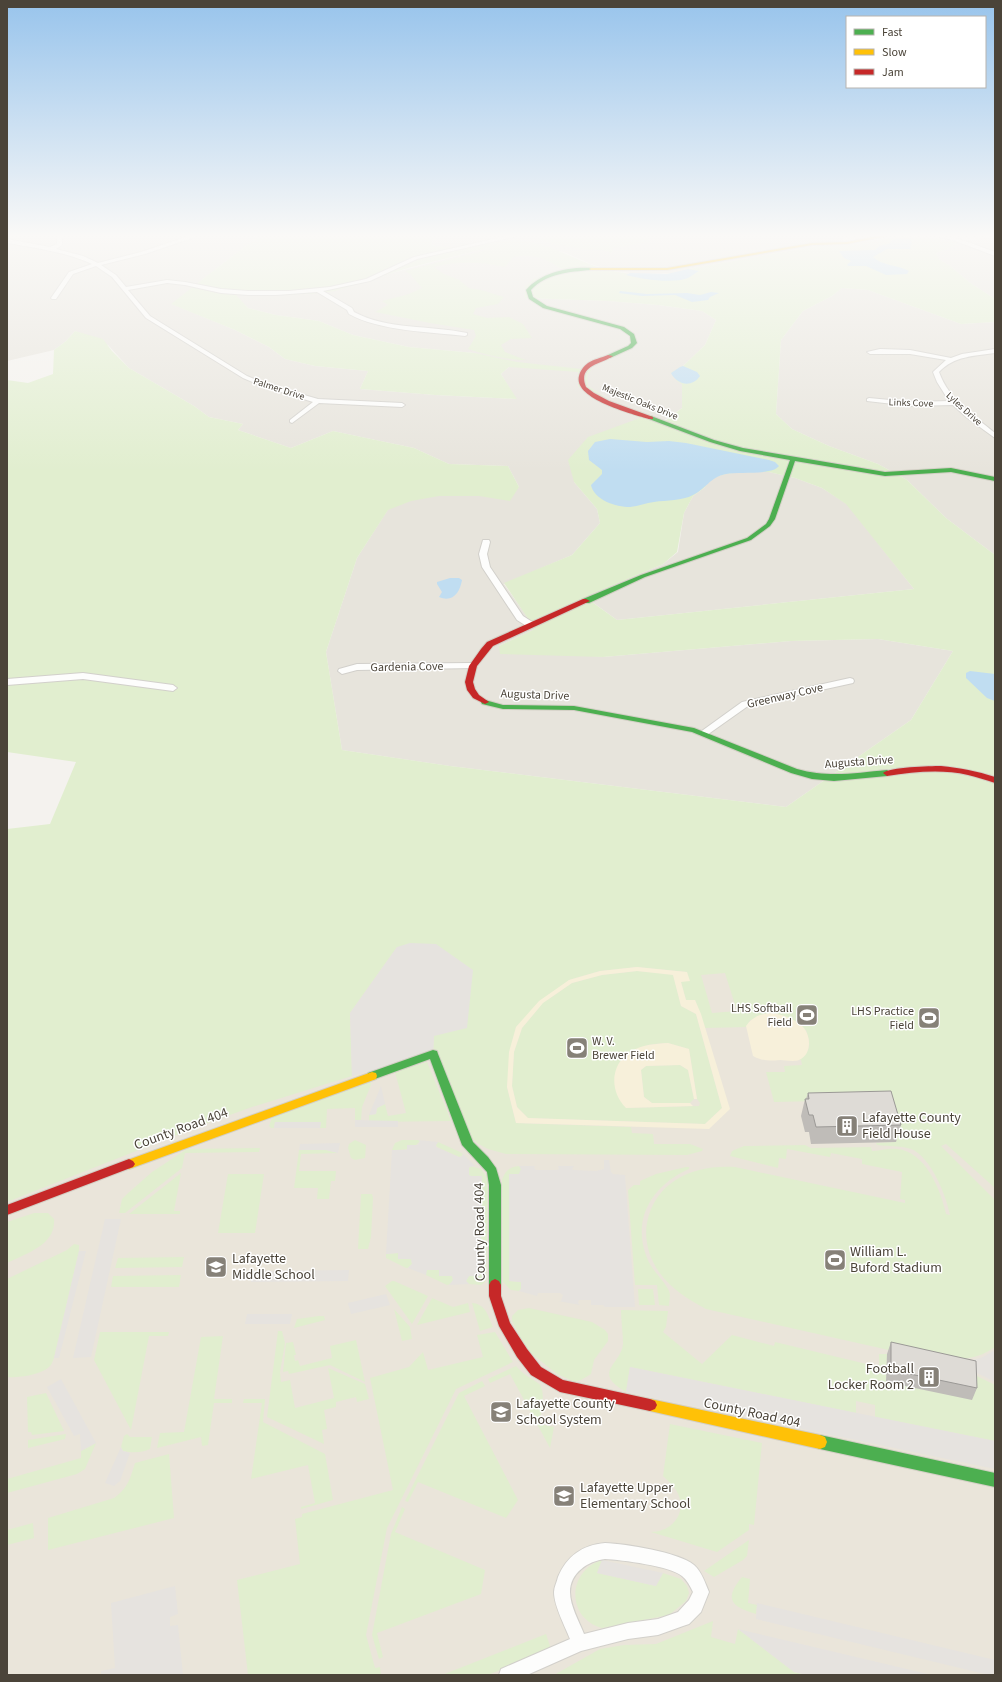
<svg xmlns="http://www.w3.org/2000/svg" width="1002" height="1682" font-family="'Source Sans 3',sans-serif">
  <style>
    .residential { fill: #e7e4dc }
    .education { fill: #eae5da }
    .green { fill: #e1eecf; fill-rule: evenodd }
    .sand { fill: #f7f0da; fill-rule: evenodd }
    .parking { fill: #e6e3df }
    .water { fill: #c0ddf1 }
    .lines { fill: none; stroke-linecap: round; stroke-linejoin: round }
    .street-casing { stroke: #d2d0cb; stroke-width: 2 }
    .fast-casing { stroke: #d3cfc5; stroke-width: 2 }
    .slow-casing { stroke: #d3cfc5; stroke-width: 2 }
    .jam-casing { stroke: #d3cfc5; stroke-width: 2 }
    .street { fill: #fdfdfc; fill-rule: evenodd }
    .fast { fill: #4caf50; fill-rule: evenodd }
    .slow { fill: #ffc107; fill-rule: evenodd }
    .jam { fill: #c62828; fill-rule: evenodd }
    .wall { fill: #bfbcb8 }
    .building { fill: #dedbd6; stroke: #9b9996 }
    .labels { text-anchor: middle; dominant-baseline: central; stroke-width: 3; stroke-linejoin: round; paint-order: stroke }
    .far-street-label { font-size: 10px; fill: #4b4439; stroke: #fff }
    .street-label { font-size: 12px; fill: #4b4439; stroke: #fff }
    .poi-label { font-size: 12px; fill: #4b4439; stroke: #fff; text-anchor: end }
    .near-poi-label { font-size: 14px; fill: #4b4439; stroke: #fff; text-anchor: start }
    .near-street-label { font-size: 14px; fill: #4b4439; stroke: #fff }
  </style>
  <rect width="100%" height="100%" fill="#f4f2ee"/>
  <path class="residential" d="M7,235H261L222,264L172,304L235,330L269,347L285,359L315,366L368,371L360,389L435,395L516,399L501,374L509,367L475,353L409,347L353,335L319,321L276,315L248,308L235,295L312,294L488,248L514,247L540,254L563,270L525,298L608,301L658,305L702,311L716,320L705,345L683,366L682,408L574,482L597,509L600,523L572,555L504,584L536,629L499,646L603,657L791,641L878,639L953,651L911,720L786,807L450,766L342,750L326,652L357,558L396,497L519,487L508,466L449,464L414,448L333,431L291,448L238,430L243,424L209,417L194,406L129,368L108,345L75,331L66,341L54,350L7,361Z
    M443,235H843L844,236L841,246H817L688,269L675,273L641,274L611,271L591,264L564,252L497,242L462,247H442L432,245V240Z
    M995,237V299L969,282L949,265L940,260L936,253L954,246L957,242Z
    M842,288L868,290L961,324L995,322V555L946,518L907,480L878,464L829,446L792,429L776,414L781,340L803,311L832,296Z
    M740,472H769L795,478L822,488L847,504L914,589L617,620L584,596L663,564L678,552L684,513L693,496L704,488L710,480L718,476L725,474Z"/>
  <path class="education" d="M410,943L694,956L995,1014V1675H807L795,1672L787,1675H7V1152L348,961Z"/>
  <path class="green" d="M261,235H443L432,240V245C455,251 478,244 502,241C508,241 514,239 520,240C548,244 566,255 592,265C620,275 659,279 688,269L817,246H841L894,237H929L957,242L954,246L936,253L940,260L949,265L969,282L995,299V322L961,324L868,290L842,288L832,296L803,311L781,340L776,414L792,429L829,446L878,464L907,480L946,518L995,555V1188L946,1144L941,1146L995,1200V1347C976,1361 955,1360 933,1360L706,1309C688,1299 671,1289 659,1272C649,1257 644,1240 647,1223C655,1180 696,1164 735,1167L905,1203V1200L900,1199L902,1172L862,1164V1159L831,1153L830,1157L787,1149L786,1159L779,1158L778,1168L730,1156L732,1151L744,1146H751L805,1145L811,1148L871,1147L872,1151C881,1151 888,1148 897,1149C925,1151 941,1190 946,1214L950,1215C946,1195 931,1157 911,1149C899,1145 888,1147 877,1145L876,1143L895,1142L862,1100L774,1102L766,1072H785L784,1066L802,1065L801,1060H799C811,1050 811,1045 806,1030L750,1020L747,1027L705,1028L695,1000H686L681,982L687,972L637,967L600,971L569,980L516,1027L507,1087L516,1123L631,1127L632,1133L653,1134L654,1144H690L703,1149L702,1151L687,1155L506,1154L488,1149L477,1143L460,1124L433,1054L434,1036L397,947L350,1013L352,1076L252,1107L202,1125L7,1202V829L50,824L76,762L7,752V380L28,383L53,374L54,350L66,341L75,331L103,339L112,351L129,368L194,406L209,417L243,424L238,430L291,448L333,431L414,448L449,464L508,466L519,487L510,501L479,496H439L411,501L388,510L357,558L326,652L342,750L450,766L786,807L911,720L953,651L878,639L791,641L603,657L500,654L499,646L535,629L504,583L572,555L600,523L597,509L574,482L568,460L588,437L640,418L594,399L578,386V372L509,367L501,374L517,399L435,395L360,389L368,371L315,366L285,359L269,347L235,330L171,304L222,264ZM488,248H494L405,271L410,274L422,288L409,294L382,301L388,305L375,312L430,323L474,330L476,336L468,349C487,355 506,360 526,360L505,352L501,345L511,339L532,338L523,324L509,317L487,318L473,314L476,308L498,304L504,297L481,290L469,288L459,280L442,273L434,267C457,261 482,262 505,267L513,257C535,254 544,257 563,270L534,279L525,287V298L608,301L658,305L702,311L716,320L705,345L683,366L680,367L671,373L677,381L682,384V408L665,421L609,400L588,386L587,376L591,370L517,362L475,353L409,347L353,335L319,321L276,315L248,308L236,295L312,294L335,291L408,268ZM740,472H769L795,478L822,488L846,504L914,589L617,620L585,597L663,564L677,552L684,513L693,496L704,488L710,480L718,476L726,474ZM725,973L737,1011L712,1013L701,975Z
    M609,235H646L649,242L613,248L612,253C603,249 595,250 584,249C567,247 551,243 534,238L549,237L581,238Z
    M637,971L673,974L681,1006L696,1014L722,1108L705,1124L528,1118L517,1107L512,1086L514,1052L522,1028L543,1003L572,983L602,975ZM668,1043L689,1049L697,1099L700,1103L699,1106L626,1108L619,1063C635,1047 645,1044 668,1043Z
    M427,1062L451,1121L369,1122V1115L376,1114L377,1108L385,1104L388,1116L406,1113L395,1072Z
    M680,1065L688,1070L694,1099L690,1103H652L644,1097L641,1070L646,1066Z
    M371,1080V1085L362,1107L361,1120H355V1108L327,1109L326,1128H320L321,1122H275L274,1128H271L269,1126L274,1113Z
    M355,1140L366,1145L365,1158L355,1160L351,1158L348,1148L349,1144Z
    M402,1140H418L420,1141C413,1150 403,1150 392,1150L395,1143Z
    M438,1142L460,1152L463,1154L462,1156L459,1157L437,1147L436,1145Z
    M260,1148L259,1152L185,1153L182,1168L125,1213H119L122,1199L126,1195L152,1172L187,1149Z
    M299,1150H326L338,1153L301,1154L299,1171H336L335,1181H331L329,1199H317L318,1188H294Z
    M471,1166L481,1169L488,1179L486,1279L485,1282L481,1285L469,1284L466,1281L469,1276H480L482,1176H471L469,1175L468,1169Z
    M519,1166L522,1169L519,1174L509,1175V1281L521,1282V1289L519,1291L511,1290L503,1282L502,1180C505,1171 509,1167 519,1166Z
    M686,1167H689V1169C653,1185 631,1218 647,1258C652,1271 664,1280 669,1291C671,1295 669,1301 669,1306L659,1305L657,1285H635L628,1190L634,1185H640V1181L656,1174Z
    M181,1173L174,1211H180V1214H129Z
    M228,1174H264L255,1233H218Z
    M361,1194H372L373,1198L371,1237L368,1249H358Z
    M34,1213H48L54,1219C56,1245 27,1253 7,1263V1222Z
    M74,1244L79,1245V1251L54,1358C53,1360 52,1364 50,1366C42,1375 18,1378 7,1377V1279L67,1250Z
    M398,1253L399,1259H411L412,1264L408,1268H406L386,1258V1254Z
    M184,1257L182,1267L115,1268L118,1258Z
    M426,1270H439V1276H452L453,1280L452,1284L447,1285L426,1275Z
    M181,1275L179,1287H111L113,1276Z
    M392,1281H394L428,1296L412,1324L385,1286Z
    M638,1289H653L655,1305H639Z
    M432,1298L453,1307L468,1303L470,1312L417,1325Z
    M472,1303C486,1304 488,1316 493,1327L480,1331Z
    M529,1308L592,1322L605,1330L608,1334V1341L594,1360L591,1374L581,1380L575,1382L557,1374L527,1350L512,1321V1316L518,1310Z
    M394,1309L410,1327L412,1339L402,1341Z
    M621,1310L668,1311L666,1327L663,1332L702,1364L732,1335L774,1346L775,1342L879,1367V1354H887L886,1382L971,1373L995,1385V1441L875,1417V1405L856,1401V1413L630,1367L626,1392C591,1372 621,1365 623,1344C623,1333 621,1321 621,1310Z
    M319,1316H324L325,1320L294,1328L297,1319Z
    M278,1331H282L285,1343L280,1372L281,1382L290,1380L295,1408L334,1398L328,1368L365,1384L369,1399L357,1402L356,1397L336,1402V1407L324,1410L327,1429L322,1430L324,1444L267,1417Z
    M100,1332H169L168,1336H149L131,1430L94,1360Z
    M495,1332L513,1362L456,1389L387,1528L366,1635L375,1668L380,1667L381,1675H248L237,1580L300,1564L295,1519L302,1517V1514L393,1490L370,1378L409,1367L423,1352L428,1370L483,1357L477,1335Z
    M223,1336L214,1399H232V1403H214L208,1445L202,1446L201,1437L157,1448L160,1433L184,1432L201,1337Z
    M356,1340L365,1382L330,1365L289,1374L288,1371L283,1372L286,1343L293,1342L296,1355H294L295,1361L298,1360L300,1366L332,1358L330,1346Z
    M516,1366C525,1376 528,1376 538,1383C547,1389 541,1414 539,1424L554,1427L550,1448L510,1374L490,1383L488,1379Z
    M482,1381L485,1386L464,1396L518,1500L506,1518L418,1482L408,1502L405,1501L459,1393Z
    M46,1393L64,1431L32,1435L31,1432H28L27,1397Z
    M244,1399H265L263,1422L325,1454L333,1500L301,1509V1507L315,1503L308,1465L251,1479L262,1403H243Z
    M670,1424L762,1443L754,1525L749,1524V1530L717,1552L651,1532C673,1532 689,1511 676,1490C673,1485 667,1480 663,1476Z
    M66,1434L65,1439L28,1448V1440Z
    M127,1434L130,1437H152L150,1449C141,1453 133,1453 123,1451L121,1447L124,1436Z
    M96,1443L85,1469L77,1474L7,1493V1479L81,1458V1451Z
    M169,1454L174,1518L48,1550V1518L114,1498C128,1488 130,1479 135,1463Z
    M402,1507L405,1509L395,1532L485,1570L481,1594L377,1633L383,1657L379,1659L372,1635L391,1534Z
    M33,1523L34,1538L7,1545V1530Z
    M749,1540L747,1556L743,1560L714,1577L704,1571Z
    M602,1560L597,1573L656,1586L663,1573L681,1579L687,1586L689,1593L686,1601L669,1615L602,1628C566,1618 567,1571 602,1560Z
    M742,1577L750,1579L748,1603L757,1605L756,1614C732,1607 723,1600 742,1577Z
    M713,1621L711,1637L735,1644L738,1629L794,1672L807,1675H554L600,1649L624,1645L656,1644Z
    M546,1634L551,1649L488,1675H442Z"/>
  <path class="sand" d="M637,967L687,972L690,981L681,982L686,1000H695L701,1014L730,1109L709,1129L516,1123L507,1087L509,1052L516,1027L539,1001L569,980L600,971ZM637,971L673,975L681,1006L696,1014L722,1108L705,1124L528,1118L517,1107L512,1086L514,1052L522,1028L543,1003L572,983L602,975Z
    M772,1013C783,1015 793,1018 801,1025C811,1033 813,1054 799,1060C794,1062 785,1060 780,1060C769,1061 762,1061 753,1056L746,1026C753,1016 761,1014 772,1013Z
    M668,1043L689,1049L697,1099H694L688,1070L680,1065L646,1066L641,1070L644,1097L652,1103H690L693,1106L626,1108C609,1091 610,1063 632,1051C643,1044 656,1044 668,1043Z"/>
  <path class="parking" d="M410,943L436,944L473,970L467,1028L434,1036L433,1054L352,1076L350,1013L397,947Z
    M381,1086L385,1104L377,1108L376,1114L369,1115Z
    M355,1120L398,1121V1127H355Z
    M275,1122H321L320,1128H274Z
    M418,1140L438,1142L436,1145V1147L459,1157H461L463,1154L475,1166L469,1167V1175L471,1176H482L480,1276H469L466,1281L469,1284L449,1285L453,1280L452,1276H439V1270H427L426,1275L408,1268L412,1264L411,1259H398V1253L386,1254L392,1150H407V1145H418L420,1141Z
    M340,1143L338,1153L326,1150H299L300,1144Z
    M604,1160H609L611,1172L613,1174L625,1175L635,1307H605L603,1305H591V1300H579L578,1303L580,1305L558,1301H561L563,1295L560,1293H538L537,1296L519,1291L521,1289V1282L509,1281V1174H519L521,1169L519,1166H535L534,1168L536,1170H557L559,1169L558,1166H574L572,1169L574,1170L596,1171L604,1169Z
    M105,1219H121L91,1357L73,1358Z
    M79,1251H86L59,1358H54Z
    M349,1270L348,1281L251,1282L252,1271Z
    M386,1294L390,1305L351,1314L348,1303Z
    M247,1314H292L290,1324H245Z
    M995,1350V1382L973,1371L966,1362L983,1357Z
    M630,1367L995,1441V1469L626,1392Z
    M61,1379L96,1443L81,1451L80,1434L74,1436L47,1387Z
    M121,1447L123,1451L130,1453L120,1481L114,1486L105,1483Z
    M602,1560L663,1573L656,1586L597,1573Z
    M175,1586L178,1614L170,1617V1626L178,1625L183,1675H101V1671L115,1668L111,1603Z
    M757,1603L995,1660V1675H989L756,1619Z
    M738,1629L932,1675H807L794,1672Z"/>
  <path class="water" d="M898,238L911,239L912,243L910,246L911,249H887L873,257C883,266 898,265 909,271L907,274L886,275L866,266H848L847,265L851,261L844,258L839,251L875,250C876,249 878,247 879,246C884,244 889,246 892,240Z
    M688,269L699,271C695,273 692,276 688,278C673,284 641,279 626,275L630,273L667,274Z
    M620,291L647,294L687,293L700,295L711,292L719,293L710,297L708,300L692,302L675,295L642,296L619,293Z
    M683,366L697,372L700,376C692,388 677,385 671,373L680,367Z
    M610,439L647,442L669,441L686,443L769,460L775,462L779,466C771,476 738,471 726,474C710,477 706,489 693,495C682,501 667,500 654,502C646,503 639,506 630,507C616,507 594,500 591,485L602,474V470L589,460L588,451L595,442Z
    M450,578H459L462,580C460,592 453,603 439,597L442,592L437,584V582Z
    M970,671L995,674V701L987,698L966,678V673Z"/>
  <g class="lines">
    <g class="street-casing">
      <path id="street" d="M57,235H62V245L56,249L83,256L98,263L141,252L192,235H201L145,254L101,265L116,275L126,287L167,280L185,282L221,289L248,291H289L330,287L366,279L414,257L511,235H522L417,259L370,281L323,291L352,308L354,312C387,330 430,325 467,333V335L465,336C431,332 379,331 349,314L347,310L317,292L276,295H248L221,293L185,285L167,283L128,290L150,316L247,376L266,384L318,399L402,403L405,405L402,407L319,403L292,423L290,422V420L313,402L262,386L243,378L146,318L112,277L96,266L73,274L56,299H52L51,298L69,272L92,264C66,252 36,248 7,243V239L50,247L57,244Z
        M930,235C953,235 973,244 995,252V256L953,240Z
        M880,349L910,350L951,358L962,354L995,349V353C974,356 954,356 939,372C949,400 973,415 995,433V438L966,417L953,405L911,406L867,401V399L869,398L911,402L949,401L937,382L933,372L946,360L910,354H870L867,352Z
        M483,540H489L490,542L487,554L490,567L523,616L534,623L535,625L534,627H528L517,620L482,567L479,554Z
        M472,663L475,664L476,666L475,668L357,670L342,674L338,671L339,669L357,664Z
        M83,673L173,685L177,688L173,691L83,679L7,685V679Z
        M850,678L853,679L854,681L853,683L748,706L707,735H701L699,733L742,702Z
        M605,1543C626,1544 678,1552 694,1565C702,1572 705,1583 709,1592L701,1612L689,1624L683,1626L658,1635L628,1639L581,1651L527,1675H499L501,1669L570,1639C565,1626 554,1606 554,1592C554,1587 557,1582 558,1577C567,1556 582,1545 605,1543ZM605,1559C622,1560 670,1566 682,1576C687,1580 690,1586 693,1592L689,1600L678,1612L658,1619L628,1623L584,1634C579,1621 570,1606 570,1592C570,1573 588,1561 605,1559Z"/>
    </g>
    <g class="fast-casing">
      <path id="fast" d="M593,268V269L591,270C569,272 547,273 531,290L533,297L547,306L624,327L634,334L637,343L632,348L610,358L608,357V355L628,346L631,343L630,336L620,329L543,308L529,299L526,290C541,272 570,266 593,268Z
        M651,416L714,440L743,448L885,472L951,468L995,477V481L951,472L885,476L795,461L775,519L770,526L751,540L645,577L589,603H583V599L641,575L747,538L766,524L769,519L790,460L740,451L710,442L649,419L648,418Z
        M482,700H485L503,705L574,706L694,728L797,769C829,778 855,773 887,770L891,773L887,776L834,781L812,779L791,773L692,732L574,710L503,709L482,704L481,702Z
        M433,1050L437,1051L438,1054L473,1142L488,1157L496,1168L501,1185V1285L499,1289L495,1291L491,1289L489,1285V1185L487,1172L462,1145L430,1059L372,1080L368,1079L367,1076L368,1073Z
        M820,1435L995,1473V1487L820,1449L815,1447L813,1442L815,1437Z"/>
    </g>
    <g class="slow-casing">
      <path id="slow" d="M881,235H893L847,244L812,245L667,270H591L589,269L591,268H667L812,243L847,242Z
        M372,1072L376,1073L377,1076L376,1079L129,1169L125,1167L123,1164L125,1161Z
        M650,1399L820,1435L825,1437L827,1442L825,1447L820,1449L650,1411L645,1409L643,1405L645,1401Z"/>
    </g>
    <g class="jam-casing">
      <path id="jam" d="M608,355L613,356C602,364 577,365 586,387L594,393L609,401L653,417V419H649C633,414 573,399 579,376C580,371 584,366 588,363C594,359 601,358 608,355Z
        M583,599H586L590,601L493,646L477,666L473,682L475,689L479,695L489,702L485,704L473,698L467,690L465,682L469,666L481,649L487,642Z
        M941,766C960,768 977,771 995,777V783C986,780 977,777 968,775C941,769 914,772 887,776L883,773C889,767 930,766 941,766Z
        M129,1159L133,1161L135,1164L133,1167L7,1215V1205Z
        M495,1279L499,1281L501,1285V1296L510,1323L527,1349L541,1367L563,1380L650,1399L655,1401L657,1405L655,1409L650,1411L560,1392L531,1375L517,1357L499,1326L489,1296V1285L491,1281Z"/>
    </g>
    <use href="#street" class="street"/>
    <use href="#fast" class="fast"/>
    <use href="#slow" class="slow"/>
    <use href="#jam" class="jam"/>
  </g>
  <path class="wall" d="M808,1093L901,1125L896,1142L811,1144L809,1132H805L801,1116L805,1099H806Z
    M891,1342L977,1388L972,1400L886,1382L887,1354Z"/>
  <path class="building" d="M891,1091L901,1125L816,1127L813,1115H809L805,1099H809L808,1093Z
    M891,1342L976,1361L977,1388L891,1370Z"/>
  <linearGradient id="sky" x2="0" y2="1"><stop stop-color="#98c4ec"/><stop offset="0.5" stop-color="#faf9f7"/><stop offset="1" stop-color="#faf9f7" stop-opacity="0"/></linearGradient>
  <rect width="1002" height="471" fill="url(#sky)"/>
  <defs>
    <g id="stadium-square" transform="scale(1.15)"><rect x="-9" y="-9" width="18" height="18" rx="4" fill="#868178" stroke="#fff"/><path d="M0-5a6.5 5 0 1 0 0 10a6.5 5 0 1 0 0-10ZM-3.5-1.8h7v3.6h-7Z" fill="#fff"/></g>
    <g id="building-square" transform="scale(1.15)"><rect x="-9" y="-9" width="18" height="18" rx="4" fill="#868178" stroke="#fff"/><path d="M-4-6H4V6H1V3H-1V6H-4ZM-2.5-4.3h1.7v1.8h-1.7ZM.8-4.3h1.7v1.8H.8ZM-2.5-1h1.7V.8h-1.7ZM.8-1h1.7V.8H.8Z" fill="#fff"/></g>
    <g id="school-square" transform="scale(1.15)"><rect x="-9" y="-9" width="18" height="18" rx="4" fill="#868178" stroke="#fff"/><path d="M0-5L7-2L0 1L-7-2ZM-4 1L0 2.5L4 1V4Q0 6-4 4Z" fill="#fff"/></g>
  </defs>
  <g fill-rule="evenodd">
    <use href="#stadium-square" x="807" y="1015"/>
    <use href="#stadium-square" x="929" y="1018"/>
    <use href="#stadium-square" x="577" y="1048"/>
    <use href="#building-square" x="847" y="1126"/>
    <use href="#stadium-square" x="835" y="1260"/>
    <use href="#school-square" x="216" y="1267"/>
    <use href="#building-square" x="929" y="1377"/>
    <use href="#school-square" x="501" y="1412"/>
    <use href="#school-square" x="564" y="1496"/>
  </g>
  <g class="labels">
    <g class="far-street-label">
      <text transform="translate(279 389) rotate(18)">Palmer Drive</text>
      <text transform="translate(640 402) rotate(22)">Majestic Oaks Drive</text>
      <text transform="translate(911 403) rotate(2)">Links Cove</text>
      <text transform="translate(964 409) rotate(42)">Lyles Drive</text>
    </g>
    <g class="street-label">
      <text transform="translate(407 667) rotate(-1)">Gardenia Cove</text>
      <text transform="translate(535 695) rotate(2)">Augusta Drive</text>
      <text transform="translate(785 696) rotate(-13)">Greenway Cove</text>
      <text transform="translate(859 762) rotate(-4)">Augusta Drive</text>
    </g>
    <g class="poi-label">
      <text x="792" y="1008">LHS Softball<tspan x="792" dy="14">Field</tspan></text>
      <text x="914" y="1011">LHS Practice<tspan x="914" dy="14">Field</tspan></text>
      <text x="592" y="1041" text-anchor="start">W. V.<tspan x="592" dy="14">Brewer Field</tspan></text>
    </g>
    <g class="near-poi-label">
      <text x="862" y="1118">Lafayette County<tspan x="862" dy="16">Field House</tspan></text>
      <text x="850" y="1252">William L.<tspan x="850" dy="16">Buford Stadium</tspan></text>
      <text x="232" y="1259">Lafayette<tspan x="232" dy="16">Middle School</tspan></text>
      <text x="914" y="1369" text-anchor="end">Football<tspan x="914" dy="16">Locker Room 2</tspan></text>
      <text x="516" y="1404">Lafayette County<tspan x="516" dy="16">School System</tspan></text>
      <text x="580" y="1488">Lafayette Upper<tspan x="580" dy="16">Elementary School</tspan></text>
    </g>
    <g class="near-street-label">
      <text transform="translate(181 1129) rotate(-20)">County Road 404</text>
      <text transform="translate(480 1232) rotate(-91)">County Road 404</text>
      <text transform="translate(752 1413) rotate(12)">County Road 404</text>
    </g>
  </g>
  <rect width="1002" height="1682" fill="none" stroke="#4b4439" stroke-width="16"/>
  <rect x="846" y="16" width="140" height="72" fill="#ffffff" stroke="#b7b4b0"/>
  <rect x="854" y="29" width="20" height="6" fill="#4caf50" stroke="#b7b4b0"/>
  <text x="882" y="36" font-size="12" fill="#4b4439">Fast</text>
  <rect x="854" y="49" width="20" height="6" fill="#ffc107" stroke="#b7b4b0"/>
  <text x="882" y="56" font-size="12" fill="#4b4439">Slow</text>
  <rect x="854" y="69" width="20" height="6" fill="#c62828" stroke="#b7b4b0"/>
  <text x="882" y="76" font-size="12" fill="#4b4439">Jam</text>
</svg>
